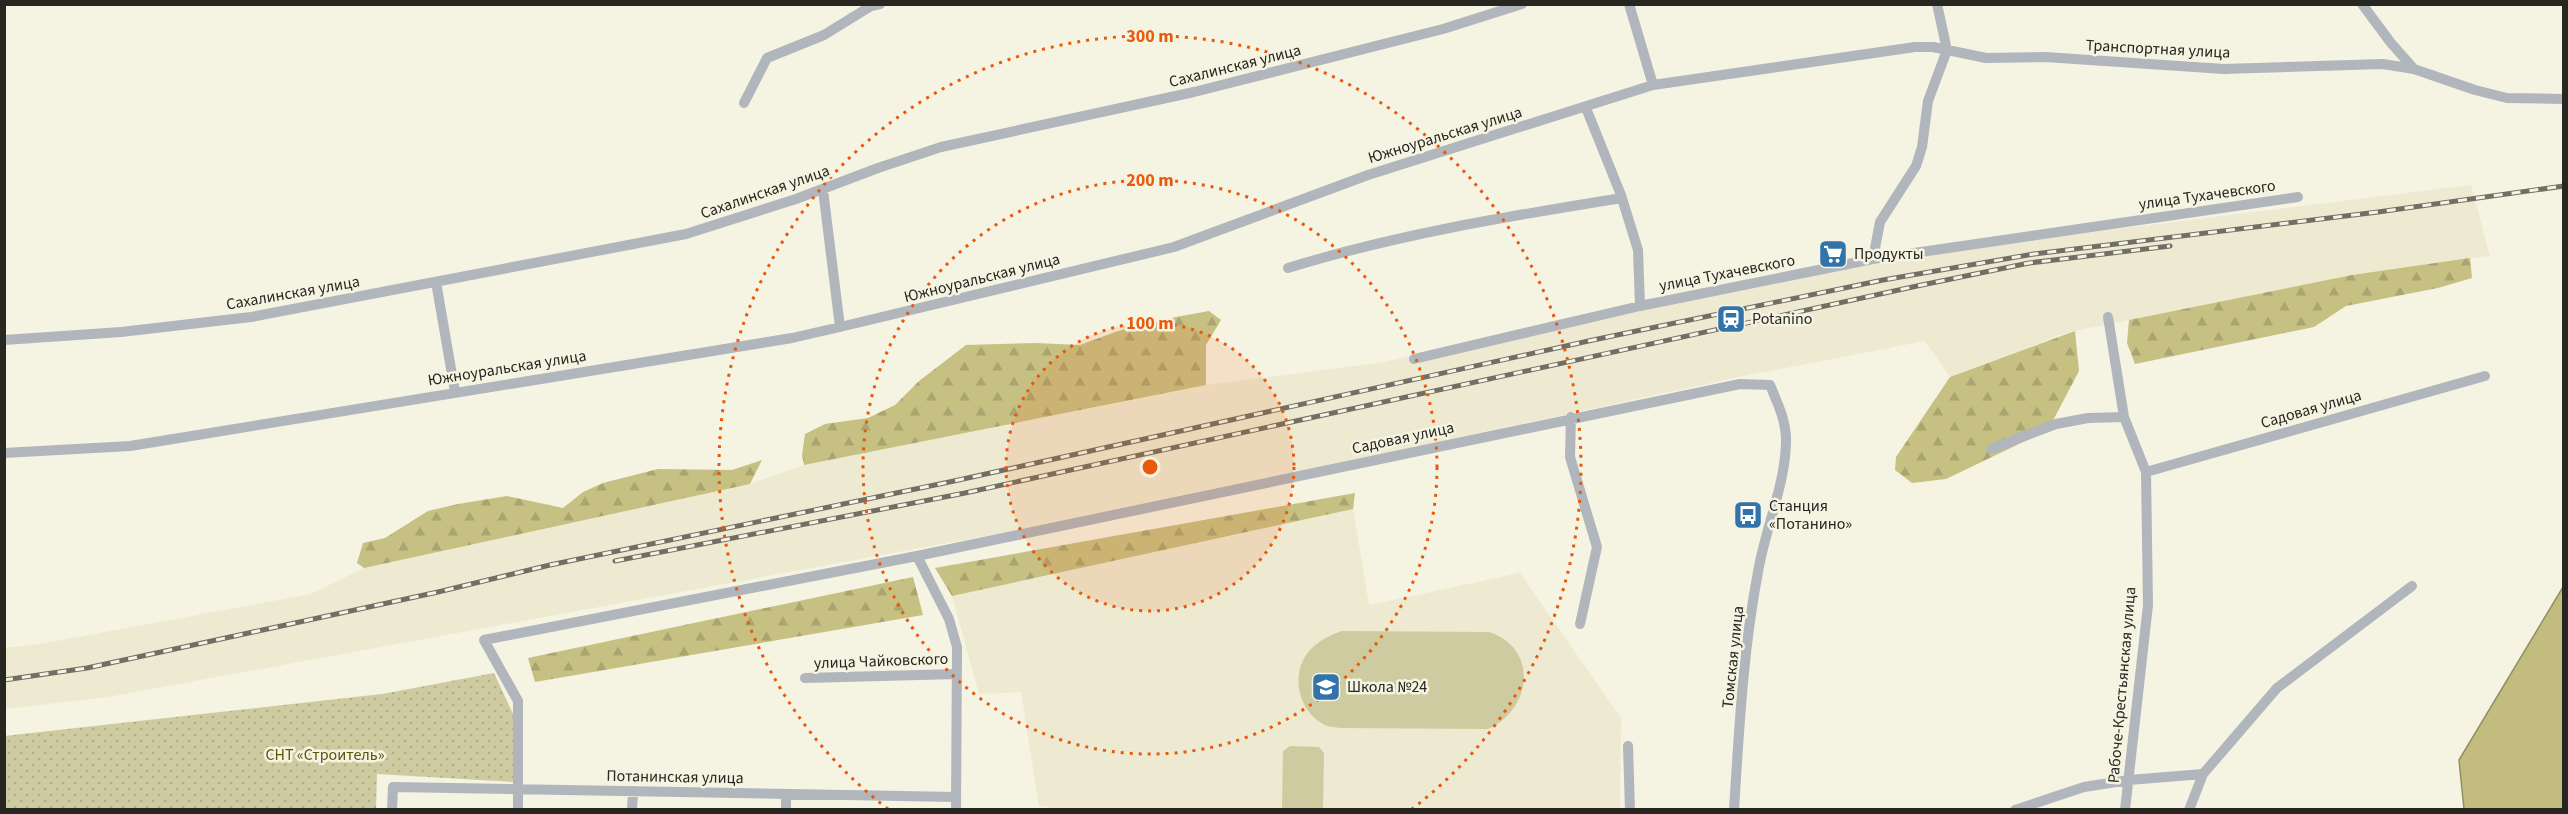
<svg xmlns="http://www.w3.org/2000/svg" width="2568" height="814" font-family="'Source Sans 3',sans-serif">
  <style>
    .built { fill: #edead1 }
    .forest { fill: url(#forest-firs) }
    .park { fill: url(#park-dots) }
    .pitch { fill: #cfcba0 }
    .water { fill: #c2bc7e; stroke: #948f62; stroke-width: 1.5 }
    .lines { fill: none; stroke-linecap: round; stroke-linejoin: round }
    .street { stroke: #b0b6bc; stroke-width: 10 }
    .rail-casing { stroke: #716f65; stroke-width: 5 }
    .rail { stroke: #f5f3e2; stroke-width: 3; stroke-dasharray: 9; stroke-linecap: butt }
    .ring { fill: none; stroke: #e8590c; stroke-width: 3; stroke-dasharray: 3 6 }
    .labels { text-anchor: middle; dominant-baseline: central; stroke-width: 5; stroke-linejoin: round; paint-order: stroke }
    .street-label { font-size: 16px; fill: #272620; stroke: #f5f3e2 }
    .poi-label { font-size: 16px; fill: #272620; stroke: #f5f3e2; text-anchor: start }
    .park-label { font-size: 16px; fill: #5b5306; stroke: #f5f3e2 }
    .centre { fill: #e8590c; stroke: #f5f3e2; stroke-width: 3 }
    .ring-label { font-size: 18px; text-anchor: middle; font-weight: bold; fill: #e8590c; stroke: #f5f3e2; stroke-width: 5; stroke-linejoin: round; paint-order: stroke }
  </style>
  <defs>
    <pattern id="forest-firs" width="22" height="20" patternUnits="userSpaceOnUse" patternTransform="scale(1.5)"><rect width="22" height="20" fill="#c6c082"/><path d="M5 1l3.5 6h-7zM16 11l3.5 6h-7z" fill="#aaa570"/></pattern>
    <pattern id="park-dots" width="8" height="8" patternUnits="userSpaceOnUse" patternTransform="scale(1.5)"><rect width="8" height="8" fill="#cfcba0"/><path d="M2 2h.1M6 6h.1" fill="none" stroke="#b2ae8a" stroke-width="1.8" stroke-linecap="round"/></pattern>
  </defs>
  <rect width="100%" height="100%" fill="#f5f3e2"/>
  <path class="built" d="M2471,185L2490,256L2352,275L2069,332L1950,377L1925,341L1739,377L1084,518L108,697L5,709L4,648L40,644L311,594L364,568L750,484L804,465L1206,385L1378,363L1818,274L1966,248Z
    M1353,509L1369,605L1520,573L1621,718L1620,809L1067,810L1039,806L1021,692L979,694L952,596Z"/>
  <path class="forest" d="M2470,258L2472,278L2438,288L2346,306L2314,327L2135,364L2127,343L2129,320L2352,275Z
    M1209,311L1221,320L1206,345V385L804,465L802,455L805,434L825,424L868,418L895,405L919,381L966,345L1035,343L1080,345L1118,331L1176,317Z
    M2075,331L2079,371L2048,430L1946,479L1912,483L1895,470L1896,457L1950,377Z
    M762,460L750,484L364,568L357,563L363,543L385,538L428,511L458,504L507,496L563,508L583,492L603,483L658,469L732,470Z
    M1355,493L1353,509L952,596L935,568Z
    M913,577L923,615L535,682L528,658Z"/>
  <path class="park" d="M494,673L514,716V782L377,774L376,809H5L4,736L382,694Z"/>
  <path class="pitch" d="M1342,631L1489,632C1539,648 1532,710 1488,729L1341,728C1335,727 1327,727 1323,724C1295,708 1290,668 1313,647C1322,639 1331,635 1342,631Z
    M1290,746L1319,747L1324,753L1323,809H1282L1283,751Z"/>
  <path class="water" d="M2563,587V809H2464L2459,760Z"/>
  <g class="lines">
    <path class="street" d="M1629,4L1653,85
      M1937,4L1947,50
      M2362,4L2391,43L2414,69L2475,90L2507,98L2564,99
      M744,103L767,58L824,35L871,6L880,4
      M1586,108L1621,195L1638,250L1640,306
      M823,190L840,327
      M1873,259L1880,222L1916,166L1922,147L1928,101L1947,50
      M1288,268C1398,234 1510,216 1622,198
      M436,282L455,392
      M2108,317L2124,417L2146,472L2148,605L2125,810
      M4,340L121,332L251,317L686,234L796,199L878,168L941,147L1194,92L1443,29L1522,4
      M1414,359L1640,306L1873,259L2298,197
      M1571,417L1570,457L1597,547L1580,624
      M1991,449L2056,424L2088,418L2124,417
      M4,453L130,446L792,338L840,327L1174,247L1368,175L1653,85L1915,47H1933L1986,58L2045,57L2224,69L2383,64L2414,69
      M2146,472L2485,376
      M917,556L949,619L957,647L956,810
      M805,678L957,674
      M1628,746L1630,810
      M392,810L393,787L956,797
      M518,810V701L484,640L917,556L1740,384L1770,385C1777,402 1785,418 1786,437C1787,481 1765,529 1758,572C1743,650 1739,731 1734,810
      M632,810L633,791
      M786,810V794
      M2015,810L2084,787L2129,780L2203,774
      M2189,810L2203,774L2277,688L2412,586"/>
    <g class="rail-casing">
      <path id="rail" d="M615,561L965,493L1917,286L2029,263L2170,246
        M4,680L87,668L438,592L550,565L954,481L1593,340L1883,280L2034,254L2378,212L2564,186"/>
    </g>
    <use href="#rail" class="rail"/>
  </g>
  <circle cx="1150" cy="467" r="144" fill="#e8590c" fill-opacity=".12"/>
  <g class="ring">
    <circle cx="1150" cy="467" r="144"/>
    <circle cx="1150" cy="467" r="287"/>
    <path d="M888 809A431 431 0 1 1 1412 809"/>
  </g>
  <defs>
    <g id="supermarket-square" transform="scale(1.5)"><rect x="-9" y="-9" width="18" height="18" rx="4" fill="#3273a9" stroke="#f5f3e2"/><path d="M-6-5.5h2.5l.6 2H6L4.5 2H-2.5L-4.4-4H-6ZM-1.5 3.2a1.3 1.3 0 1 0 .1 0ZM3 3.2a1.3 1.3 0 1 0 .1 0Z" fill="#fff"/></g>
    <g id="station-square" transform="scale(1.5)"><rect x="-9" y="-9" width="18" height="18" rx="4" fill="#3273a9" stroke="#f5f3e2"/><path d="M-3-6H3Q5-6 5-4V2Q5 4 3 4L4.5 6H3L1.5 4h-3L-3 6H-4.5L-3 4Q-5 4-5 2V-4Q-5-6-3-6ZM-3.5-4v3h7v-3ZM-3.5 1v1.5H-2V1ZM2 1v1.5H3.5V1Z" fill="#fff"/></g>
    <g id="bus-square" transform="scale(1.5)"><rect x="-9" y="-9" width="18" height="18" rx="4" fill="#3273a9" stroke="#f5f3e2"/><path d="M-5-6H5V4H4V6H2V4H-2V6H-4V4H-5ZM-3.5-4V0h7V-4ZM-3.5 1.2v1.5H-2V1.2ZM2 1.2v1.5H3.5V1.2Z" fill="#fff"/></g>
    <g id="school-square" transform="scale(1.5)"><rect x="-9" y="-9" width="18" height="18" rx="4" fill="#3273a9" stroke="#f5f3e2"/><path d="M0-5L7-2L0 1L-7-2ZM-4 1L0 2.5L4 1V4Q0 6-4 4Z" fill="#fff"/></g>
  </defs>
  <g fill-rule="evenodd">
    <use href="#supermarket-square" x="1833" y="254"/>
    <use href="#station-square" x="1731" y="319"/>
    <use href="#bus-square" x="1748" y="515"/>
    <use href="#school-square" x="1326" y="687"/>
  </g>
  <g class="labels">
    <g class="street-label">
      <text transform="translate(2158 49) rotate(3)">Транспортная улица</text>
      <text transform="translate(1235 66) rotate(-14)">Сахалинская улица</text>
      <text transform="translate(1445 135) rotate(-17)">Южноуральская улица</text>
      <text transform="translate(765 192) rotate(-19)">Сахалинская улица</text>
      <text transform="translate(2207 195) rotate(-8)">улица Тухачевского</text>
      <text transform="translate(1727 273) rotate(-11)">улица Тухачевского</text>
      <text transform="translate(982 278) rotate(-14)">Южноуральская улица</text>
      <text transform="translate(293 293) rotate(-10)">Сахалинская улица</text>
      <text transform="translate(507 368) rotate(-9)">Южноуральская улица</text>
      <text transform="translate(2311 409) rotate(-16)">Садовая улица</text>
      <text transform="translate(1403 438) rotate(-12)">Садовая улица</text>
      <text transform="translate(1733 657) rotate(-84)">Томская улица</text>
      <text transform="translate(881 661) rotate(-2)">улица Чайковского</text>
      <text transform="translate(2122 685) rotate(-85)">Рабоче-Крестьянская улица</text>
      <text transform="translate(675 777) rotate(1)">Потанинская улица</text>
    </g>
    <g class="poi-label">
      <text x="1854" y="254">Продукты</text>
      <text x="1752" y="319">Potanino</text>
      <text x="1769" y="506">Станция<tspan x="1769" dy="18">«Потанино»</tspan></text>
      <text x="1347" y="687">Школа №24</text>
    </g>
    <g class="park-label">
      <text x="325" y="755">СНТ «Строитель»</text>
    </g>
  </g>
  <circle cx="1150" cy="467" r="9" class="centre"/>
  <g class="ring-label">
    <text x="1150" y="42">300 m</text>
    <text x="1150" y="186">200 m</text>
    <text x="1150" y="329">100 m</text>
  </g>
  <rect width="2568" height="814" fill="none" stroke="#272620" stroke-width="12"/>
</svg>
